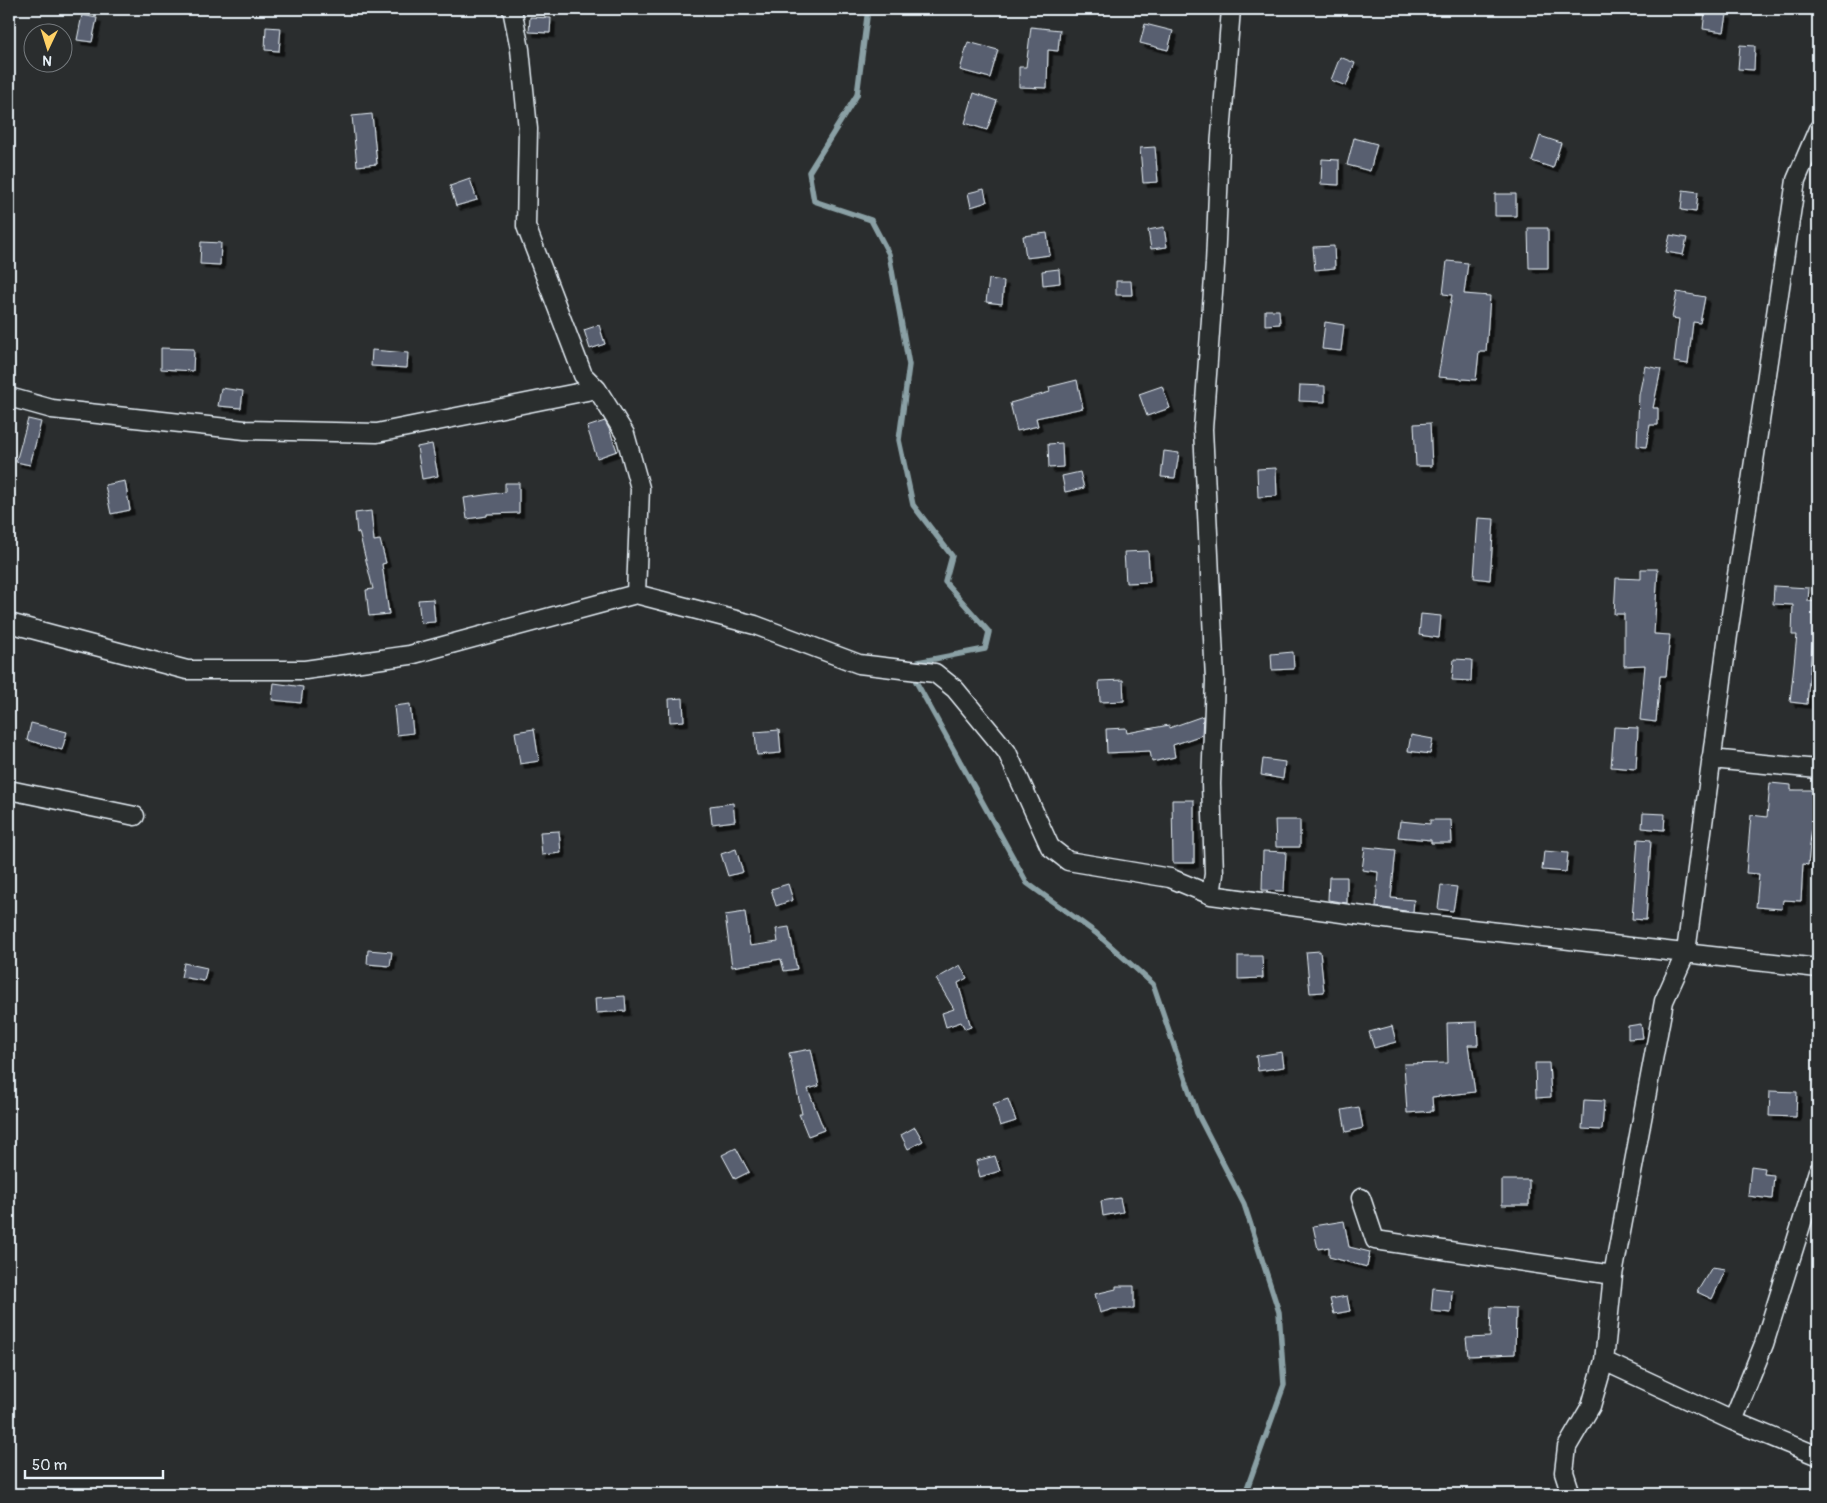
<svg xmlns="http://www.w3.org/2000/svg" width="1827" height="1503" font-family="Pangolin,sans-serif">
  <style>
    .lines { fill: none; stroke-linecap: round; stroke-linejoin: round }
    .stream { stroke: #8aa0a5; stroke-width: 5.5 }
    .building { fill: #585e6f; stroke: #e8f1f8; filter: url(#shadow) }
    .minor-casing { stroke: #e8f1f8; stroke-width: 21 }
    .minor { stroke: #2a2d2e; stroke-width: 18 }
  </style>
  <defs>
    <filter id="shadow"><feDropShadow dx="4.5" dy="4.5" stdDeviation="0" flood-color="#0009"/></filter>
  </defs>
  <rect width="100%" height="100%" fill="#2a2d2e"/>
  <filter id="ink" filterUnits="userSpaceOnUse"><feTurbulence type="fractalNoise" baseFrequency=".02" numOctaves="2"/><feDisplacementMap in="SourceGraphic" scale="10" xChannelSelector="R" yChannelSelector="G"/><feConvolveMatrix kernelMatrix="1 2 1 2 8 2 1 2 1" color-interpolation-filters="sRGB"/></filter>
  <g filter="url(#ink)">
    <g class="lines">
      <path class="stream" d="M868,9L857,95L809,172L814,201L871,220L889,254L909,365L899,440L913,505L952,556L945,582L989,632L985,649L918,662
        M914,678L1027,883L1096,933L1153,984L1197,1113L1244,1204L1279,1312L1284,1385L1245,1494"/>
    </g>
    <path class="building" d="M1705,11L1727,15L1724,32L1703,29Z
      M82,15L97,18L92,42L77,40Z
      M530,17L551,18L550,33L529,32Z
      M1145,24L1173,31L1168,50L1140,43Z
      M266,27L281,28L279,51L265,50Z
      M1031,27L1060,30L1058,51L1048,50L1047,88L1019,87V67H1026Z
      M968,42L998,50L990,78L960,70Z
      M1740,45L1755,46L1754,70L1738,69Z
      M1340,57L1355,63L1346,86L1331,80Z
      M974,93L997,101L987,130L965,123Z
      M372,114L377,164L357,166L352,116Z
      M1540,136L1561,143L1553,168L1532,161Z
      M1354,138L1377,144L1370,171L1347,165Z
      M1155,147L1158,182L1143,183L1140,148Z
      M1322,159L1339,160V185L1321,184Z
      M470,179L477,200L456,206L450,186Z
      M984,189L987,202L971,207L968,193Z
      M1683,190L1698,192L1696,212L1681,210Z
      M1495,194H1516V216H1495Z
      M1164,227L1167,247L1151,249L1148,230Z
      M1528,228H1548V268H1529Z
      M1047,233L1050,255L1026,258L1023,236Z
      M1670,235L1687,238L1683,255L1666,252Z
      M201,242L221,243L220,265L200,264Z
      M1334,246L1335,268L1315,270L1313,247Z
      M1447,261L1468,263L1464,294L1490,296L1486,352H1479L1476,380L1438,377L1452,295L1443,294Z
      M1059,269L1060,283L1043,285L1042,271Z
      M989,279L1004,281L1002,304L986,302Z
      M1116,281H1131L1132,295H1116Z
      M1677,292L1705,297L1700,323L1693,322L1688,364L1674,362L1679,319L1672,318Z
      M1265,310H1279L1280,324L1265,325Z
      M1325,322L1344,325L1341,351L1322,349Z
      M599,325L605,344L590,349L584,330Z
      M161,348L194,349L193,371L161,369Z
      M372,350L408,353L407,368L371,366Z
      M1645,366L1661,369L1653,408H1658V425H1650L1646,447L1637,446L1639,395Z
      M1077,380L1083,408L1036,418L1038,426L1017,431L1010,403L1050,392L1049,387Z
      M1300,385L1325,386V402L1299,401Z
      M1162,386L1170,408L1147,416L1139,394Z
      M221,388L243,391L241,408L218,406Z
      M28,419L41,422L30,465L16,462Z
      M605,421L610,431L617,451L597,458L587,427Z
      M1430,423L1432,466H1416L1414,424Z
      M1062,443L1063,467L1049,468L1048,444Z
      M432,444L438,476L422,479L417,447Z
      M1164,451L1179,453L1175,478L1161,477Z
      M1276,468L1277,496L1258,497L1257,469Z
      M1080,472L1084,488L1065,492L1062,476Z
      M125,481L130,510L111,514L105,485Z
      M505,483H519V513L487,514V516L467,519L464,498L505,492Z
      M371,511L374,541L380,540L386,563L382,564L389,614L369,616L366,590L373,589L359,532L357,533L355,513Z
      M1478,518L1494,519L1490,580L1474,578Z
      M1148,551L1150,582L1126,583L1124,552Z
      M1641,569H1658L1654,634L1670,635L1666,676H1660L1656,722L1640,720L1645,665L1624,666V614H1614L1616,578L1641,579Z
      M1774,586L1809,588L1808,601L1818,602V636H1813L1807,704L1790,702L1797,635H1792L1793,605L1773,604Z
      M433,599L435,622L421,623L418,600Z
      M1421,614L1441,616L1439,638L1419,635Z
      M1293,652L1294,669L1272,670L1271,654Z
      M1454,659L1472,660L1471,681L1452,680Z
      M1123,680L1124,701L1100,702L1099,681Z
      M274,683L303,687L301,703L272,700Z
      M683,698L684,721L670,722L669,699Z
      M410,704L413,733L397,735L394,706Z
      M1203,716L1202,735L1173,745L1175,757L1152,762L1150,751L1107,753L1106,729L1126,728L1127,733L1169,725V728Z
      M31,723L67,732L62,750L27,740Z
      M1614,727L1638,728L1636,769L1611,767Z
      M534,729L539,761L520,764L515,732Z
      M779,730L781,753L757,755L755,732Z
      M1411,735L1433,739L1430,754L1408,751Z
      M1263,759L1285,762L1283,779L1261,775Z
      M1770,783L1791,785V790H1818V814H1813L1808,865L1803,864L1801,901L1783,900L1782,909L1756,907L1759,874L1746,873L1751,815L1767,817Z
      M1172,800H1194V863H1173Z
      M733,803L735,821L712,824L710,806Z
      M1643,813L1665,814L1664,830L1642,828Z
      M1275,820H1300V847H1276Z
      M1430,820H1451L1452,843H1431V840L1398,837L1400,821L1430,824Z
      M559,831L561,853L542,855L540,832Z
      M1638,839L1651,840L1646,920L1632,919Z
      M1365,847L1396,850L1391,898L1414,900L1413,912L1376,907L1378,872L1362,870Z
      M736,849L743,872L728,876L721,854Z
      M1263,851L1286,852L1284,891L1262,890Z
      M1544,851L1568,853L1566,872L1542,870Z
      M1329,877H1347V903L1328,900Z
      M788,884L793,900L776,906L771,889Z
      M1441,885L1457,887L1453,911L1438,909Z
      M745,912L750,946L778,942L776,929L789,927L797,969L784,971L781,959L732,967L725,915Z
      M368,950L392,952L390,966L367,964Z
      M1320,951L1324,992L1310,993L1306,952Z
      M1238,956H1262L1263,978L1238,979Z
      M184,963L207,968L204,981L181,977Z
      M960,965L967,978L958,983L971,1027L965,1029L961,1022L946,1027L942,1013L954,1009L936,979Z
      M625,996L626,1011L596,1013L595,998Z
      M1477,1022L1478,1045H1468L1475,1092L1432,1097L1433,1111L1407,1113L1404,1064L1448,1063L1447,1023Z
      M1641,1024L1643,1038L1628,1039V1026Z
      M1392,1026L1396,1042L1374,1048L1369,1032Z
      M811,1049L819,1086L808,1089L824,1130L808,1136L799,1114H802L789,1053Z
      M1282,1052L1284,1067L1258,1071L1256,1056Z
      M1535,1063H1549L1551,1097L1536,1098Z
      M1770,1091L1797,1092L1796,1117L1769,1116Z
      M1008,1099L1016,1121L1000,1126L993,1104Z
      M1584,1100L1604,1101L1602,1130L1582,1129Z
      M1359,1107L1363,1128L1346,1132L1342,1110Z
      M915,1127L923,1141L908,1149L901,1135Z
      M736,1148L749,1172L735,1179L722,1155Z
      M995,1156L1000,1171L980,1177L976,1161Z
      M1751,1166L1765,1168L1764,1174L1774,1175L1772,1199L1748,1196Z
      M1502,1180H1529V1205H1502Z
      M1120,1198L1123,1212L1103,1216L1101,1201Z
      M1344,1221L1349,1247L1370,1252L1367,1267L1329,1257V1247L1318,1249L1313,1226Z
      M1712,1267L1726,1269L1712,1299L1697,1292Z
      M1116,1286H1134V1309H1113L1100,1313L1095,1294L1116,1289Z
      M1433,1288L1452,1290L1451,1313L1431,1311Z
      M1347,1296L1350,1311L1334,1314L1330,1299Z
      M1491,1307L1516,1308L1515,1354L1468,1356L1466,1338L1490,1337Z"/>
    <g class="lines">
      <g class="minor-casing">
        <path id="minor" d="M512,9L520,49L528,129L526,226L583,375L597,389L625,434L640,488L636,594
          M9,397L52,409L245,430L377,433L597,389
          M9,623L187,670H305L410,655L636,594L755,625L859,664L935,673L955,689L1007,752L1050,847L1068,861L1170,878L1211,895L1400,921L1818,968
          M1711,759L1818,769
          M9,790L135,816
          M1211,895L1214,874L1211,784L1215,680L1203,429L1215,264L1220,147L1231,9
          M1361,1198L1375,1240L1613,1275
          M1604,1361L1733,1421L1818,1456
          M1733,1421L1764,1344L1818,1171
          M1571,1494L1564,1472L1567,1447L1591,1406L1604,1361L1613,1275L1664,1001L1686,952L1728,635L1796,180L1818,129"/>
      </g>
      <use href="#minor" class="minor"/>
    </g>
  </g>
  <rect width="1827" height="1503" fill="none" stroke="#2a2d2e" stroke-width="30"/>
  <rect x="15" y="15" width="1797" height="1473" fill="none" stroke="#e8f1f8" stroke-width="2" filter="url(#ink)"/>
  <g transform="translate(48 48) rotate(184)"><circle r="24" fill="#2a2d2e" stroke="#767b7f"/>
  <path d="M0-4L9 19L0 12L-9 19Z" fill="#ffd166"/>
  <text y="-8" font-size="14" font-weight="bold" text-anchor="middle" fill="#e8f1f8">N</text>
  </g>
  <path d="M25 1470v8h138v-8" fill="none" stroke="#e8f1f8" stroke-width="2.5"/>
  <text x="32" y="1470" font-size="15" fill="#e8f1f8" stroke="#2a2d2e" stroke-width="4" paint-order="stroke">50 m</text>
</svg>
